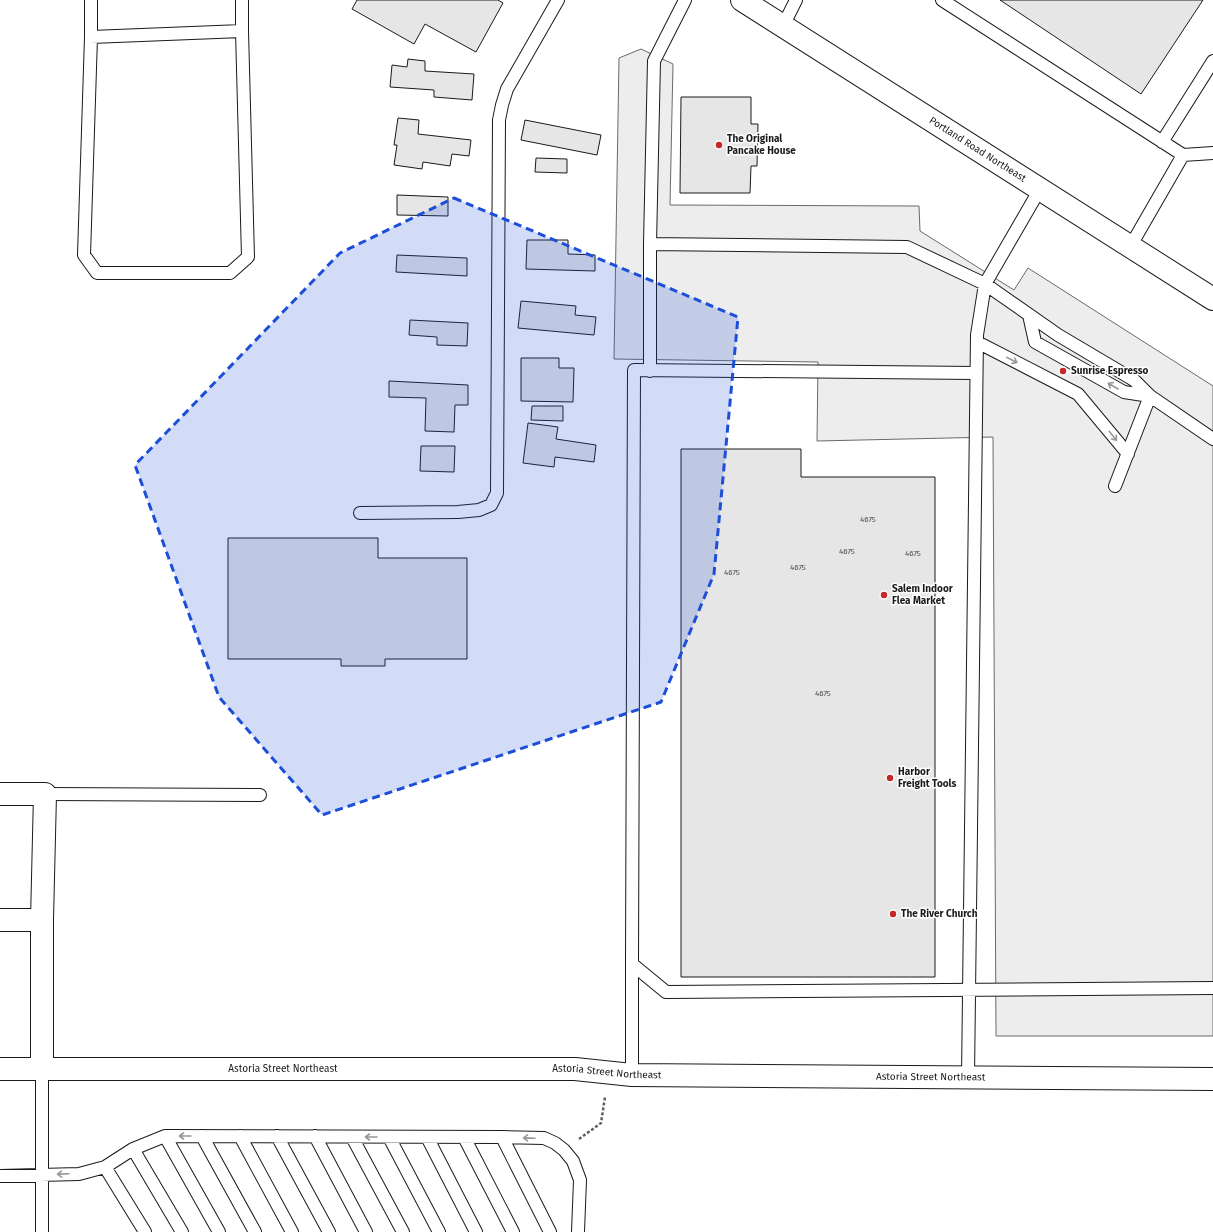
<svg xmlns="http://www.w3.org/2000/svg" width="1213" height="1232" font-family="'Fira Sans',sans-serif">
  <style>
    .parking { fill: #ededed; stroke: #6a6a6a }
    .building { fill: #e6e6e6; stroke: #1a1a1a }
    .lines { fill: none; stroke-linecap: round; stroke-linejoin: round }
    .lane-casing { stroke: #1a1a1a; stroke-width: 14 }
    .street-casing { stroke: #1a1a1a; stroke-width: 24 }
    .secondary-casing { stroke: #1a1a1a; stroke-width: 24 }
    .primary-casing { stroke: #1a1a1a; stroke-width: 24 }
    .path { stroke: #5f5f5f; stroke-width: 2.5; stroke-dasharray: 3 2; stroke-linecap: butt }
    .lane { stroke: #fff; stroke-width: 12 }
    .street { stroke: #fff; stroke-width: 22 }
    .secondary { stroke: #fff; stroke-width: 22 }
    .primary { stroke: #fff; stroke-width: 22 }
    .oneway { stroke: #989898 }
    .marked { fill: #1d4ed8; fill-opacity: 0.2; stroke: #1d4ed8; stroke-width: 3; stroke-dasharray: 8 5; stroke-linejoin: round }
    .poi-dot { fill: #c62828; stroke: #fff; stroke-width: 1.5 }
    .labels { text-anchor: middle; dominant-baseline: central; stroke-width: 3; stroke-linejoin: round; paint-order: stroke }
    .number-label { font-size: 8px; fill: #4d4d4d }
    .poi-label { font-size: 10px; font-weight: bold; fill: #1a1a1a; stroke: #fff; text-anchor: start }
    .street-label { font-size: 10px; fill: #1a1a1a; stroke: #fff }
  </style>
  <rect width="100%" height="100%" fill="#fff"/>
  <path class="parking" d="M641,49L673,64L670,205L919,206L920,231L1014,290L1028,268L1213,386V1036H996L993,437L817,441L818,362L614,359L619,58Z"/>
  <path class="building" d="M357,0H498L503,3L476,52L425,24L414,44L352,9Z
    M1000,0H1203L1141,94Z
    M408,59L425,61V71L474,74L472,100L434,97V90L390,87L392,65L407,67Z
    M681,97H751V124H758L757,166H751L750,193H680Z
    M398,118L419,120L418,134L471,140L469,156L452,154L450,166L423,162L422,169L394,165L397,145H394Z
    M525,120L601,135L597,155L521,140Z
    M536,158L567,159V173L535,172Z
    M397,195L448,197V216L397,215Z
    M527,240H568V254L595,255V271L526,269Z
    M397,255L467,258V276L396,272Z
    M521,301L576,306L575,315L596,317L594,335L518,328Z
    M410,320L468,323L467,346L437,345V337L409,335Z
    M521,358H559V368H574L573,402L521,401Z
    M389,381L468,385V405H455L454,432L425,431L426,398L389,397Z
    M532,406H563V421L531,420Z
    M528,423L558,427L556,439L596,445L594,462L555,457L554,467L523,463Z
    M421,446H455L454,472L420,471Z
    M681,449H801V477H935V977H681Z
    M228,538H378V558H467V659H385V666H341V659H228Z"/>
  <g class="lines">
    <g class="lane-casing">
      <path id="lane" d="M91,0V37L242,31V0
        M942,0L1183,155L1130,247
        M783,26L796,0
        M91,37L84,255L97,273H230L248,257L242,31
        M1162,142L1213,61
        M1183,155L1213,153
        M650,244L907,247L985,284L1058,335L1134,380L1150,396L1213,439
        M1029,315L1035,342L1124,392L1150,396L1115,486
        M977,342L1078,394L1128,454
        M650,371V244L654,61L685,0
        M976,373L634,370L632,964L666,992L1213,988
        M360,513L458,512L479,510L491,505L497,493L499,120L502,105L507,89L558,0
        M45,794L260,795
        M632,964V1075
        M42,1069V1232
        M968,1077L977,335L985,284L1040,189
        M165,1136L219,1232
        M202,1136L255,1232
        M240,1136L292,1232
        M277,1136L329,1232
        M315,1136L366,1232
        M352,1137L403,1232
        M389,1137L439,1232
        M427,1137L476,1232
        M464,1137L513,1232
        M502,1137L550,1232
        M133,1149L182,1232
        M105,1167L145,1232
        M0,1176L79,1174L105,1167L133,1149L165,1136L502,1137L544,1138L555,1143L564,1150L573,1161L580,1180L578,1232"/>
    </g>
    <g class="street-casing">
      <path id="street" d="M0,794H45L42,920V1069
        M0,920H42"/>
    </g>
    <g class="secondary-casing">
      <g id="secondary">
        <path id="s1" d="M0,1069H575L632,1075L1213,1079"/>
      </g>
    </g>
    <g class="primary-casing">
      <g id="primary">
        <path id="s2" d="M742,0L1213,299"/>
      </g>
    </g>
    <path class="path" d="M579,1139L601,1123L605,1097"/>
    <use href="#lane" class="lane"/>
    <use href="#street" class="street"/>
    <use href="#secondary" class="secondary"/>
    <use href="#primary" class="primary"/>
  </g>
  <defs><path id="oneway-shaft" d="M-6 0H5M1.5-3L5.5 0L1.5 3" fill="none" stroke-width="1.6" stroke-linecap="round" stroke-linejoin="round"/></defs>
  <g class="oneway">
    <use href="#oneway-shaft" transform="translate(1012 360) rotate(27)"/>
    <use href="#oneway-shaft" transform="translate(1113 386) rotate(-150)"/>
    <use href="#oneway-shaft" transform="translate(1113 436) rotate(51)"/>
    <use href="#oneway-shaft" transform="translate(185 1136) rotate(180)"/>
    <use href="#oneway-shaft" transform="translate(371 1137) rotate(180)"/>
    <use href="#oneway-shaft" transform="translate(529 1138) rotate(-178)"/>
    <use href="#oneway-shaft" transform="translate(63 1174) rotate(178)"/>
  </g>
  <path class="marked" d="M454,198L738,317L714,574L661,702L322,815L219,697L135,465L340,253Z"/>
  <g class="poi-dot">
    <circle cx="719" cy="145" r="4"/>
    <circle cx="1063" cy="371" r="4"/>
    <circle cx="884" cy="595" r="4"/>
    <circle cx="890" cy="778" r="4"/>
    <circle cx="893" cy="914" r="4"/>
  </g>
  <g class="labels">
    <g class="number-label">
      <text x="868" y="519">4675</text>
      <text x="847" y="551">4675</text>
      <text x="913" y="553">4675</text>
      <text x="798" y="567">4675</text>
      <text x="732" y="572">4675</text>
      <text x="823" y="693">4675</text>
    </g>
    <g class="poi-label">
      <text x="727" y="139">The Original<tspan x="727" dy="12">Pancake House</tspan></text>
      <text x="1071" y="371">Sunrise Espresso</text>
      <text x="892" y="589">Salem Indoor<tspan x="892" dy="12">Flea Market</tspan></text>
      <text x="898" y="772">Harbor<tspan x="898" dy="12">Freight Tools</tspan></text>
      <text x="901" y="914">The River Church</text>
    </g>
    <g class="street-label">
      <text stroke="none"><textPath href="#s2" startOffset="279">Portland Road Northeast</textPath></text>
      <text stroke="none"><textPath href="#s1" startOffset="283">Astoria Street Northeast</textPath></text>
      <text stroke="none"><textPath href="#s1" startOffset="607">Astoria Street Northeast</textPath></text>
      <text stroke="none"><textPath href="#s1" startOffset="931">Astoria Street Northeast</textPath></text>
    </g>
  </g>
</svg>
